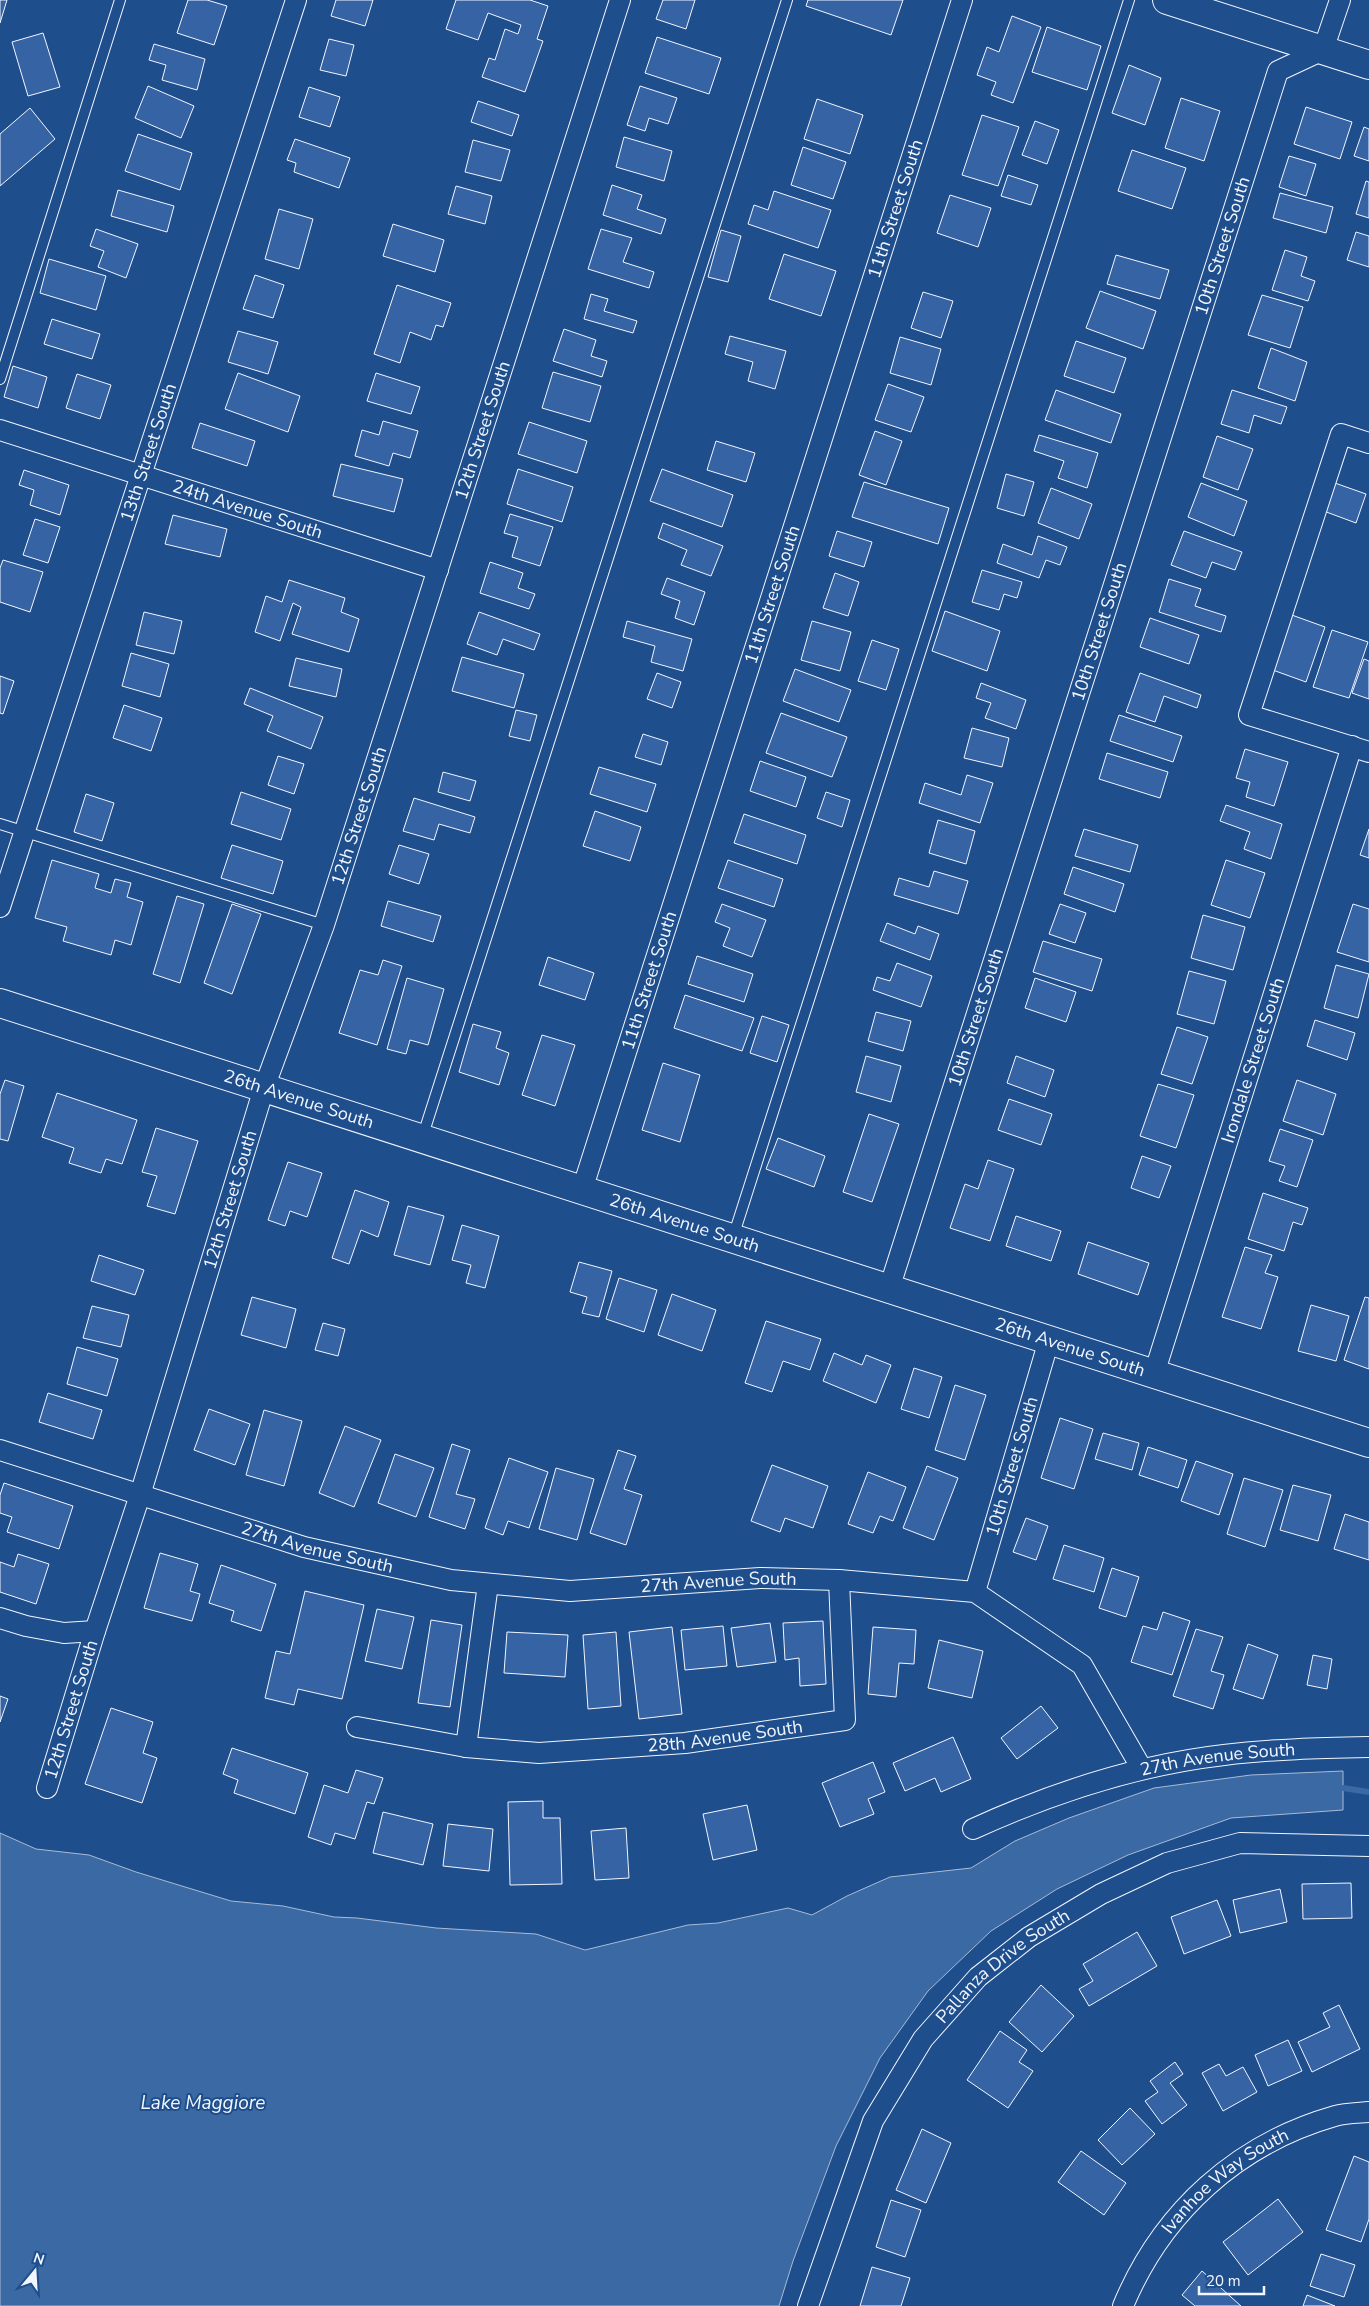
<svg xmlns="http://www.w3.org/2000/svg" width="1369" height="2306" font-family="'Nunito Sans',sans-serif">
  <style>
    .water { fill: #3b69a3; stroke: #a8bbd7 }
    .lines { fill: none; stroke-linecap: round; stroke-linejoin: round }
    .stream { stroke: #3b69a3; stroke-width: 6 }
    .building { fill: #3563a3; stroke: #f2f6ff }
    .lane-casing { stroke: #f2f6ff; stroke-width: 12 }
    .street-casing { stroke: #f2f6ff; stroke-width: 22 }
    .secondary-casing { stroke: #f2f6ff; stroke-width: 30 }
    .lane { stroke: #1f4e8c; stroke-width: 10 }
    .street { stroke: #1f4e8c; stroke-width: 20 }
    .secondary { stroke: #1f4e8c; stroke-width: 28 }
    .labels { text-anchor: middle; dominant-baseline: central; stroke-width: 4; stroke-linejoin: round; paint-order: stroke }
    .street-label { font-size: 18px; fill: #f2f6ff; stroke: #1f4e8c }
    .water-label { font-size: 19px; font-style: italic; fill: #f2f6ff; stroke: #1f4e8c }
  </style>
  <rect width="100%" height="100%" fill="#1f4e8c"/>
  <path class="water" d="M1343,1771V1810L1231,1818L1128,1855L1057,1889L991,1931L928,1991L880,2058L836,2146L793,2261L779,2306H0V1833L36,1849L89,1855L136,1872L231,1901L283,1906L334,1917L357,1918L436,1928L536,1934L585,1950L688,1925L718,1923L788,1908L812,1915L847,1896L890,1877L971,1868L1015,1841L1069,1818L1154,1788L1251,1775Z"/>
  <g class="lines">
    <path class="stream" d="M1343,1788L1369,1792"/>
  </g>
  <path class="building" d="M0,0H7L0,23Z
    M188,0H207L227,6L214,45L177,33Z
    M336,0H373L365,26L331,16Z
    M456,0H530L548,6L537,39L543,41L525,92L482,77L489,58L495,60L505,29L518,34L521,25L488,13L478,40L446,29Z
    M663,0H695L686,29L656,19Z
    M808,0H903L891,35L806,6Z
    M1012,16L1041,27L1013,103L991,95L996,82L977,75L987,47L999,52Z
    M1047,27L1101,46L1087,90L1032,72Z
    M43,33L60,87L28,96L12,42Z
    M657,37L721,58L709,94L645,73Z
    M329,39L354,45L346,76L320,70Z
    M154,44L205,59L197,90L162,80L166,65L149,60Z
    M1129,65L1161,78L1145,125L1112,113Z
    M148,86L194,106L181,138L135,118Z
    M640,86L677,98L668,124L649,118L645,131L627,125Z
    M309,87L340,97L330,127L299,117Z
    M1181,98L1220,111L1204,161L1165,148Z
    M817,99L863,115L850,154L804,139Z
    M478,101L519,115L512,136L471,122Z
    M1306,107L1352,122L1340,159L1294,144Z
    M30,108L55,139L0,186V134Z
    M982,115L1019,127L998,186L962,175Z
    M1035,121L1059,130L1047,164L1022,155Z
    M1364,127L1369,129V161L1354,156Z
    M138,134L192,153L180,190L125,171Z
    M624,137L672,151L664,181L616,167Z
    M295,139L350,158L339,188L294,172L296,163L287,160Z
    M473,140L510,150L501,181L465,172Z
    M803,147L846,162L833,199L791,185Z
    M1132,150L1186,168L1172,209L1118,191Z
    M1289,156L1316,164L1306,196L1279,187Z
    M1008,175L1038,185L1031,205L1001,196Z
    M1366,181L1369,182V218L1356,214Z
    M612,185L642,195L637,209L666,219L661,234L603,215Z
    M456,186L492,196L485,224L448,214Z
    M118,190L174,206L167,232L111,216Z
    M774,191L831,210L818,248L748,224L754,205L768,210Z
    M1280,193L1333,207L1326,233L1273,218Z
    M950,195L991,208L978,247L937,233Z
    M279,209L313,219L299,269L265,259Z
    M393,224L444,240L435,272L383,256Z
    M96,229L138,244L126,278L98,267L104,251L90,246Z
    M601,229L632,238L623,262L654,272L649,288L588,269Z
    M721,230L741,236L728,282L708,277Z
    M1356,232L1369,236V267L1347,260Z
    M1285,250L1307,257L1301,276L1315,281L1308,301L1272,290Z
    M784,254L836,271L821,316L769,299Z
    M1116,255L1169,270L1160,299L1107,284Z
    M49,259L106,276L96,310L40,293Z
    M255,275L284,285L273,318L243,309Z
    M397,285L451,303L443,327L436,325L431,340L410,332L400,363L374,354Z
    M1100,291L1156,311L1143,349L1086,328Z
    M923,292L953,301L941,338L911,328Z
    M591,294L608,299L604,311L637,321L633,333L584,319Z
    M1262,295L1303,307L1290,348L1248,335Z
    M52,319L100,334L92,359L44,344Z
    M564,329L596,340L591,356L607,361L602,377L553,361Z
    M238,331L278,342L268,374L228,362Z
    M730,336L786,351L775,389L748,381L753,362L725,354Z
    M900,337L941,349L931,385L890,373Z
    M1076,341L1126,358L1114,393L1064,376Z
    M1271,348L1307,362L1295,401L1258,388Z
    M13,366L47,377L38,408L4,397Z
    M553,372L601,386L590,422L542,408Z
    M238,373L300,396L288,432L225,409Z
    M376,373L420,387L411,414L367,401Z
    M77,374L111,385L100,419L66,408Z
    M888,384L924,397L911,432L875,420Z
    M1056,390L1121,414L1111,443L1045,420Z
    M1232,390L1287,407L1281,424L1254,415L1249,433L1221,424Z
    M383,421L418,431L410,458L393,453L389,466L355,456L362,430L379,435Z
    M529,422L587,441L577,473L518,454Z
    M200,423L255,441L247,466L192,448Z
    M875,431L902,441L886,485L859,475Z
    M1039,435L1098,453L1087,488L1058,478L1064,461L1034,451Z
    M1217,436L1253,449L1238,490L1203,477Z
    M716,441L755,453L746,482L707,470Z
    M341,464L403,479L394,512L333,496Z
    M518,469L573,487L562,522L507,504Z
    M662,469L733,495L722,527L650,501Z
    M24,470L69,485L60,515L30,505L34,490L19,485Z
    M1006,474L1034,482L1024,516L997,508Z
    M864,482L949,508L938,544L852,517Z
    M1332,482L1366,494L1356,523L1321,510Z
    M1201,483L1247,501L1234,536L1188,517Z
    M1051,488L1092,504L1079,539L1038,523Z
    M510,514L553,527L540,566L512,557L518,537L504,533Z
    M173,515L227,529L220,557L165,544Z
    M35,519L60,527L48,563L23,555Z
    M663,523L723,546L711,576L681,565L687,550L658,538Z
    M837,531L872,542L864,567L829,556Z
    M1184,531L1242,552L1235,570L1212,562L1206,578L1171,565Z
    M1038,536L1067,547L1060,565L1046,560L1039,578L997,563L1003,544L1032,555Z
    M3,560L43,572L30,612L0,602V568Z
    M490,562L523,573L518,588L535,594L529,609L480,593Z
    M982,570L1022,582L1017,598L1004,594L999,610L972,602Z
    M835,573L859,582L848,616L823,608Z
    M667,578L705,592L694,625L675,618L680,601L661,594Z
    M1169,579L1201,589L1195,606L1226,616L1221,632L1159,612Z
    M289,580L345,598L341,612L359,619L349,652L292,634L301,607L293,603L280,641L255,632L266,596L282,602Z
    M945,611L1000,631L987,671L932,651Z
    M144,612L182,621L174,654L136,645Z
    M479,612L540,634L534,650L503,639L497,655L467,644Z
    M1289,614L1325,627L1306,682L1270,669Z
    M1150,618L1199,635L1189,664L1140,647Z
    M627,621L692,639L683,671L651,662L655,646L623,637Z
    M812,621L851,632L840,671L801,660Z
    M1332,630L1368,642L1349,698L1313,687Z
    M872,640L899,649L886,690L858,681Z
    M131,653L169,664L160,697L122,686Z
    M462,657L524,674L514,708L452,691Z
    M296,658L342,669L336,697L289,686Z
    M1364,659L1369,661V699L1352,693Z
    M795,669L851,690L839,722L783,701Z
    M657,673L681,682L672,708L647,699Z
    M1140,673L1201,695L1197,708L1164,696L1155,722L1126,712Z
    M0,676L14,681L3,714L0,713Z
    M981,683L1026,700L1016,729L985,718L991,703L976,698Z
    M250,688L323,717L311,749L267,731L273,716L244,704Z
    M124,705L162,718L151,751L113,738Z
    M516,710L537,715L530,741L509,736Z
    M781,713L847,737L832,777L766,753Z
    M1119,715L1182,736L1173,762L1110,741Z
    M972,728L1009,738L1002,767L964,758Z
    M643,734L668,742L661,765L635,757Z
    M1245,749L1288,762L1274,806L1246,797L1250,782L1236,778Z
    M1107,753L1168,772L1160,798L1099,779Z
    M278,756L304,764L294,794L268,785Z
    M760,761L806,777L796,807L750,791Z
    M599,767L656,784L647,812L590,794Z
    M443,772L476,781L470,801L438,792Z
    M967,775L993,783L980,823L919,803L925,783L961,795Z
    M241,792L291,809L281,840L231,824Z
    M826,792L850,800L842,827L817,818Z
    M86,794L114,803L102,841L74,832Z
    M414,798L475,817L470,833L439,824L434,840L403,831Z
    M1226,805L1282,824L1271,859L1244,849L1250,832L1220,821Z
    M595,811L641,827L630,861L583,846Z
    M744,814L806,835L797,864L734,843Z
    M938,820L975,831L966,864L929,853Z
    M1084,829L1138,845L1130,872L1075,856Z
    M1369,829V858L1360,855Z
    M232,845L283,861L273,894L221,878Z
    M399,845L429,854L419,884L389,874Z
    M52,860L99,874L95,888L111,893L115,879L131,883L127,897L143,902L131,945L115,940L111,955L63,941L67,927L35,918Z
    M728,860L783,879L774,907L718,888Z
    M1226,860L1265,873L1250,918L1211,905Z
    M1073,867L1124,884L1115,912L1064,894Z
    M934,871L968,881L958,914L894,895L899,878L929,887Z
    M177,896L204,904L180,983L153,974Z
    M388,901L441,916L433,942L381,926Z
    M232,904L261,914L232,994L204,983Z
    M722,904L766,920L752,957L723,946L730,928L715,922Z
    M1060,904L1086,913L1075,943L1049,934Z
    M1353,904L1369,909V962L1337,952Z
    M1203,915L1245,927L1233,970L1191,958Z
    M887,923L915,934L918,926L939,934L930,960L880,941Z
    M1043,941L1102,959L1092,991L1033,972Z
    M697,956L753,974L744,1002L688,984Z
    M548,957L594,973L585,1000L539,985Z
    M383,960L402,966L377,1045L339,1033L360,970L378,975Z
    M897,963L932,976L921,1007L873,990L877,977L890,981Z
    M1336,965L1369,974L1358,1018L1324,1008Z
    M1189,971L1226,981L1214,1024L1177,1014Z
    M407,978L444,989L428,1045L410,1040L406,1054L387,1049Z
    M1035,978L1076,992L1066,1022L1025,1008Z
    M685,995L754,1018L742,1051L674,1028Z
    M876,1012L911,1021L903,1051L868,1041Z
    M762,1016L789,1025L777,1062L750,1053Z
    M1315,1020L1355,1033L1347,1060L1307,1046Z
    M473,1024L501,1032L496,1048L509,1053L499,1085L459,1072Z
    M1177,1027L1208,1037L1192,1084L1161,1074Z
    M542,1035L575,1045L555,1106L522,1095Z
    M866,1056L901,1066L891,1102L856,1092Z
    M1016,1056L1054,1070L1045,1097L1007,1083Z
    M663,1063L700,1075L680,1142L642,1130Z
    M5,1080L24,1086L8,1141L0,1139V1094Z
    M1297,1080L1336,1094L1323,1135L1283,1121Z
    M1158,1084L1194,1095L1176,1148L1140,1136Z
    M57,1093L137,1120L122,1164L106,1159L101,1173L69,1163L74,1148L42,1137Z
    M1009,1099L1052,1114L1041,1145L998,1130Z
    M869,1114L899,1124L872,1202L843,1192Z
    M156,1128L198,1141L175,1214L147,1206L157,1176L142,1172Z
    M1280,1129L1313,1140L1297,1187L1279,1181L1285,1166L1269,1161Z
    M778,1138L825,1156L814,1187L766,1169Z
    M1142,1156L1171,1166L1159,1198L1131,1188Z
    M988,1160L1014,1169L990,1241L950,1228L965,1184L978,1189Z
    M288,1162L322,1173L307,1217L290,1211L285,1226L268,1220Z
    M355,1190L389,1202L378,1237L361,1230L349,1264L332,1258Z
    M1263,1193L1308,1208L1302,1225L1293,1222L1284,1251L1248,1239Z
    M408,1206L444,1216L430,1265L394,1255Z
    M1016,1216L1061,1231L1051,1261L1006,1246Z
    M462,1225L499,1236L485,1288L466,1283L471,1265L452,1260Z
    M1088,1242L1149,1263L1138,1295L1078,1274Z
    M1245,1247L1272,1255L1265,1273L1278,1277L1261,1329L1222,1317Z
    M99,1255L144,1270L135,1295L91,1281Z
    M579,1262L612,1271L599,1317L582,1313L587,1297L570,1292Z
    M619,1278L657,1290L644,1332L606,1319Z
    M672,1294L716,1310L702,1351L658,1335Z
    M252,1297L296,1309L286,1348L241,1335Z
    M1365,1297L1369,1298V1369L1344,1360Z
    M1311,1305L1349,1316L1336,1361L1298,1351Z
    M92,1306L129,1315L121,1347L83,1338Z
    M766,1321L821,1339L810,1370L783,1361L772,1392L745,1383Z
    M323,1323L345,1329L338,1356L315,1350Z
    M77,1347L118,1359L107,1396L67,1384Z
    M834,1353L862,1365L866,1355L891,1365L876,1403L823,1381Z
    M914,1368L942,1377L929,1418L901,1409Z
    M955,1385L986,1395L965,1460L935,1450Z
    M48,1393L102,1410L93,1439L39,1422Z
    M209,1409L250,1424L235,1465L194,1450Z
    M264,1410L302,1421L284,1486L246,1475Z
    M1060,1418L1093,1429L1074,1489L1041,1478Z
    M345,1426L381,1440L354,1507L319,1493Z
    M1103,1433L1139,1443L1132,1470L1095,1459Z
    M452,1444L470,1450L456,1494L475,1499L465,1529L429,1517Z
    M1148,1447L1187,1460L1178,1488L1139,1475Z
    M618,1450L636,1456L624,1489L642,1495L626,1545L590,1533Z
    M395,1454L434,1468L416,1517L378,1503Z
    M509,1458L548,1472L529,1528L508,1521L503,1535L485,1528Z
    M1196,1461L1233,1474L1219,1515L1181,1501Z
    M772,1465L828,1486L813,1528L785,1518L780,1532L751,1521Z
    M927,1466L958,1478L934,1540L903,1528Z
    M556,1468L594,1479L577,1540L539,1529Z
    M868,1472L906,1487L893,1521L880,1516L873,1533L848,1524Z
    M1244,1478L1283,1490L1265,1547L1227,1534Z
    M4,1483L73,1506L59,1549L7,1532L12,1517L0,1513V1495Z
    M1293,1485L1331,1495L1318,1541L1280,1530Z
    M1345,1514L1369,1522V1560L1334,1549Z
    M1026,1518L1048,1526L1036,1560L1013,1552Z
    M1064,1545L1104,1558L1094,1592L1053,1579Z
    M160,1553L198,1564L190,1591L200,1594L192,1621L144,1608Z
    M18,1554L49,1564L36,1604L0,1592V1562L14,1567Z
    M221,1565L276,1584L261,1631L231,1621L234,1611L209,1603Z
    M1112,1568L1139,1577L1126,1617L1099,1608Z
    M305,1591L364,1605L342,1699L298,1689L294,1705L265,1698L276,1651L290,1654Z
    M377,1609L414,1617L402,1669L365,1661Z
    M1163,1612L1190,1621L1172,1675L1131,1662L1143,1626L1157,1630Z
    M431,1620L462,1625L450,1707L418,1703Z
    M823,1621L826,1684L800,1686L799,1658L785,1660L783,1623Z
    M770,1623L776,1662L737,1667L731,1628Z
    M723,1626L727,1666L685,1670L681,1630Z
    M672,1627L682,1714L639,1719L629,1632Z
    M873,1627L916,1630L914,1664L899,1663L896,1697L868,1694Z
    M1196,1629L1223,1637L1211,1671L1224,1675L1213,1709L1173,1696Z
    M507,1632L568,1635L565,1677L504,1673Z
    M616,1632L621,1706L588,1709L583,1635Z
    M939,1640L983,1651L972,1698L928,1688Z
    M1248,1644L1278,1655L1263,1699L1233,1689Z
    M1313,1655L1332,1659L1327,1689L1307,1685Z
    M0,1696L8,1699L0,1722Z
    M1041,1706L1058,1728L1017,1759L1001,1738Z
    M111,1708L153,1722L143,1753L157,1758L142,1803L85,1784Z
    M953,1737L971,1779L941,1792L935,1778L905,1791L893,1763Z
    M232,1748L308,1773L295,1814L234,1793L238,1780L223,1774Z
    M873,1762L885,1792L868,1799L874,1814L840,1827L822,1783Z
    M356,1770L383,1778L374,1804L367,1802L355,1839L335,1833L331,1845L308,1837L324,1785L348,1793Z
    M543,1801V1818H560L562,1884L510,1885L508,1802Z
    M747,1805L757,1850L713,1860L703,1814Z
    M383,1812L433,1824L423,1865L373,1853Z
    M448,1824L493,1829L489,1871L443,1866Z
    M626,1828L629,1878L595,1880L591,1831Z
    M1351,1883L1352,1918L1303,1919L1302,1884Z
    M1280,1889L1287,1922L1240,1933L1233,1900Z
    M1217,1900L1231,1936L1184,1954L1171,1917Z
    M1137,1932L1157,1966L1089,2006L1079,1989L1093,1981L1083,1964Z
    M1041,1985L1074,2016L1042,2052L1009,2022Z
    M1339,2005L1360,2049L1312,2072L1298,2042L1330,2027L1323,2013Z
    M1000,2031L1027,2050L1019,2062L1033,2071L1008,2108L967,2080Z
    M1288,2040L1302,2071L1268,2086L1255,2055Z
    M1175,2062L1183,2074L1170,2083L1187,2105L1162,2124L1145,2101L1158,2092L1150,2081Z
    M1219,2064L1226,2076L1243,2067L1257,2092L1223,2111L1202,2073Z
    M1130,2108L1155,2134L1122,2165L1098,2140Z
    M922,2129L951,2143L926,2203L896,2190Z
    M1081,2151L1126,2183L1104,2215L1058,2182Z
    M1354,2156L1369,2162V2219L1361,2242L1326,2230Z
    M1278,2199L1303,2232L1248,2275L1223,2242Z
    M891,2200L921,2210L905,2257L876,2247Z
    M1321,2254L1355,2265L1344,2297L1310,2286Z
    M872,2267L910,2278L901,2306H860Z
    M1202,2271L1241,2306H1195L1182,2295Z
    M1307,2295L1335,2306H1303Z"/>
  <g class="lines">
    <g class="lane-casing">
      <path id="lane" d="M0,379L120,0
        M0,824L324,925
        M422,1138L787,0
        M733,1237L1129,0"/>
    </g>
    <g class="street-casing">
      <g id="street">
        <path id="s1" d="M0,430L438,570"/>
        <path d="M1369,443L1341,434L1249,715L1369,752"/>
        <path id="s2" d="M0,907L296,0"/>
        <path id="s3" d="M582,1190L962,0"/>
        <path id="s4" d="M889,1289L1278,71L1323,50L1340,0"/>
        <path id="s5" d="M1154,1374L1352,746"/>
        <path id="s6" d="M0,1450L304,1547L451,1580L570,1591L760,1578L839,1580L975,1592L1082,1665L1142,1769"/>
        <path id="s7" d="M975,1592L1049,1340"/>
        <path d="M0,1618L26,1626L64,1633L95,1631"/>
        <path id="s8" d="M357,1727L466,1747L539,1753L685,1743L845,1720L839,1580"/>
        <path d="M466,1747L488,1584"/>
        <path id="s9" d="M47,1788L95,1631L140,1495L264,1088L324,925L620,0"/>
        <path id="s10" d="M973,1829C1052,1793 1137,1765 1224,1755C1272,1749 1321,1748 1369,1747"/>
        <path id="s11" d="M808,2306L873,2121L923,2039L978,1977L1029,1937L1101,1894L1167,1863L1240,1843L1369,1846"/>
        <path id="s12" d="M1123,2306C1162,2212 1237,2144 1335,2116C1346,2113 1358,2113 1369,2112"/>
      </g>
    </g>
    <g class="secondary-casing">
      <g id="secondary">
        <path d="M1167,0L1369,65"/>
        <path id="s13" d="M0,1003L1369,1443"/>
      </g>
    </g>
    <use href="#lane" class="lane"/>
    <use href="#street" class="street"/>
    <use href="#secondary" class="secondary"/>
  </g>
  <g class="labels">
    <g class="street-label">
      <text stroke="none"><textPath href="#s3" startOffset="1030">11th Street South</textPath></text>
      <text stroke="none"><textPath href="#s4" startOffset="1095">10th Street South</textPath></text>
      <text stroke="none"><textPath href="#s9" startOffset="1426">12th Street South</textPath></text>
      <text stroke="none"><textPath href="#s2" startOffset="478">13th Street South</textPath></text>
      <text stroke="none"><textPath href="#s1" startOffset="260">24th Avenue South</textPath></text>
      <text stroke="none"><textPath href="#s3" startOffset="625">11th Street South</textPath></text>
      <text stroke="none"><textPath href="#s4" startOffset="690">10th Street South</textPath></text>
      <text stroke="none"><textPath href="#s9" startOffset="1021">12th Street South</textPath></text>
      <text stroke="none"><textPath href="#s3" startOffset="220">11th Street South</textPath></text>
      <text stroke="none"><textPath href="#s4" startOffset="285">10th Street South</textPath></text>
      <text stroke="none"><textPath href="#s5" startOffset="329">Irondale Street South</textPath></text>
      <text stroke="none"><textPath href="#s13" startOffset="314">26th Avenue South</textPath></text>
      <text stroke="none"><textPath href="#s9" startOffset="616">12th Street South</textPath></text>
      <text stroke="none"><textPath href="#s13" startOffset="719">26th Avenue South</textPath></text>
      <text stroke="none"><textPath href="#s13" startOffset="1124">26th Avenue South</textPath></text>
      <text stroke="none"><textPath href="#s7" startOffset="131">10th Street South</textPath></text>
      <text stroke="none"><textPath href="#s6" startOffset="332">27th Avenue South</textPath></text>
      <text stroke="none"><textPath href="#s6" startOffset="738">27th Avenue South</textPath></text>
      <text stroke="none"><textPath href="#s9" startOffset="82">12th Street South</textPath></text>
      <text stroke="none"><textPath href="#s8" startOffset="371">28th Avenue South</textPath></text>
      <text stroke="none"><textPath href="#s10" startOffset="256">27th Avenue South</textPath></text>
      <text stroke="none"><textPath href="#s11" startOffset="401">Pallanza Drive South</textPath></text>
      <text stroke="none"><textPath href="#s12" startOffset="165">Ivanhoe Way South</textPath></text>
    </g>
    <g class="water-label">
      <text x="203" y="2103">Lake Maggiore</text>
    </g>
  </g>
  <g transform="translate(35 2271) rotate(18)" stroke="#1f4e8c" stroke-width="4" paint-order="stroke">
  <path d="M0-4L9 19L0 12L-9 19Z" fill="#f2f6ff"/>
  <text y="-8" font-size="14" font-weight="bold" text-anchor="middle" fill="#f2f6ff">N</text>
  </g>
  <path d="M1199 2286v8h65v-8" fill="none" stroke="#f2f6ff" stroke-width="2.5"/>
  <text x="1206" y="2286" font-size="15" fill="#f2f6ff" stroke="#1f4e8c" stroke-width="4" paint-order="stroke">20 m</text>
</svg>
